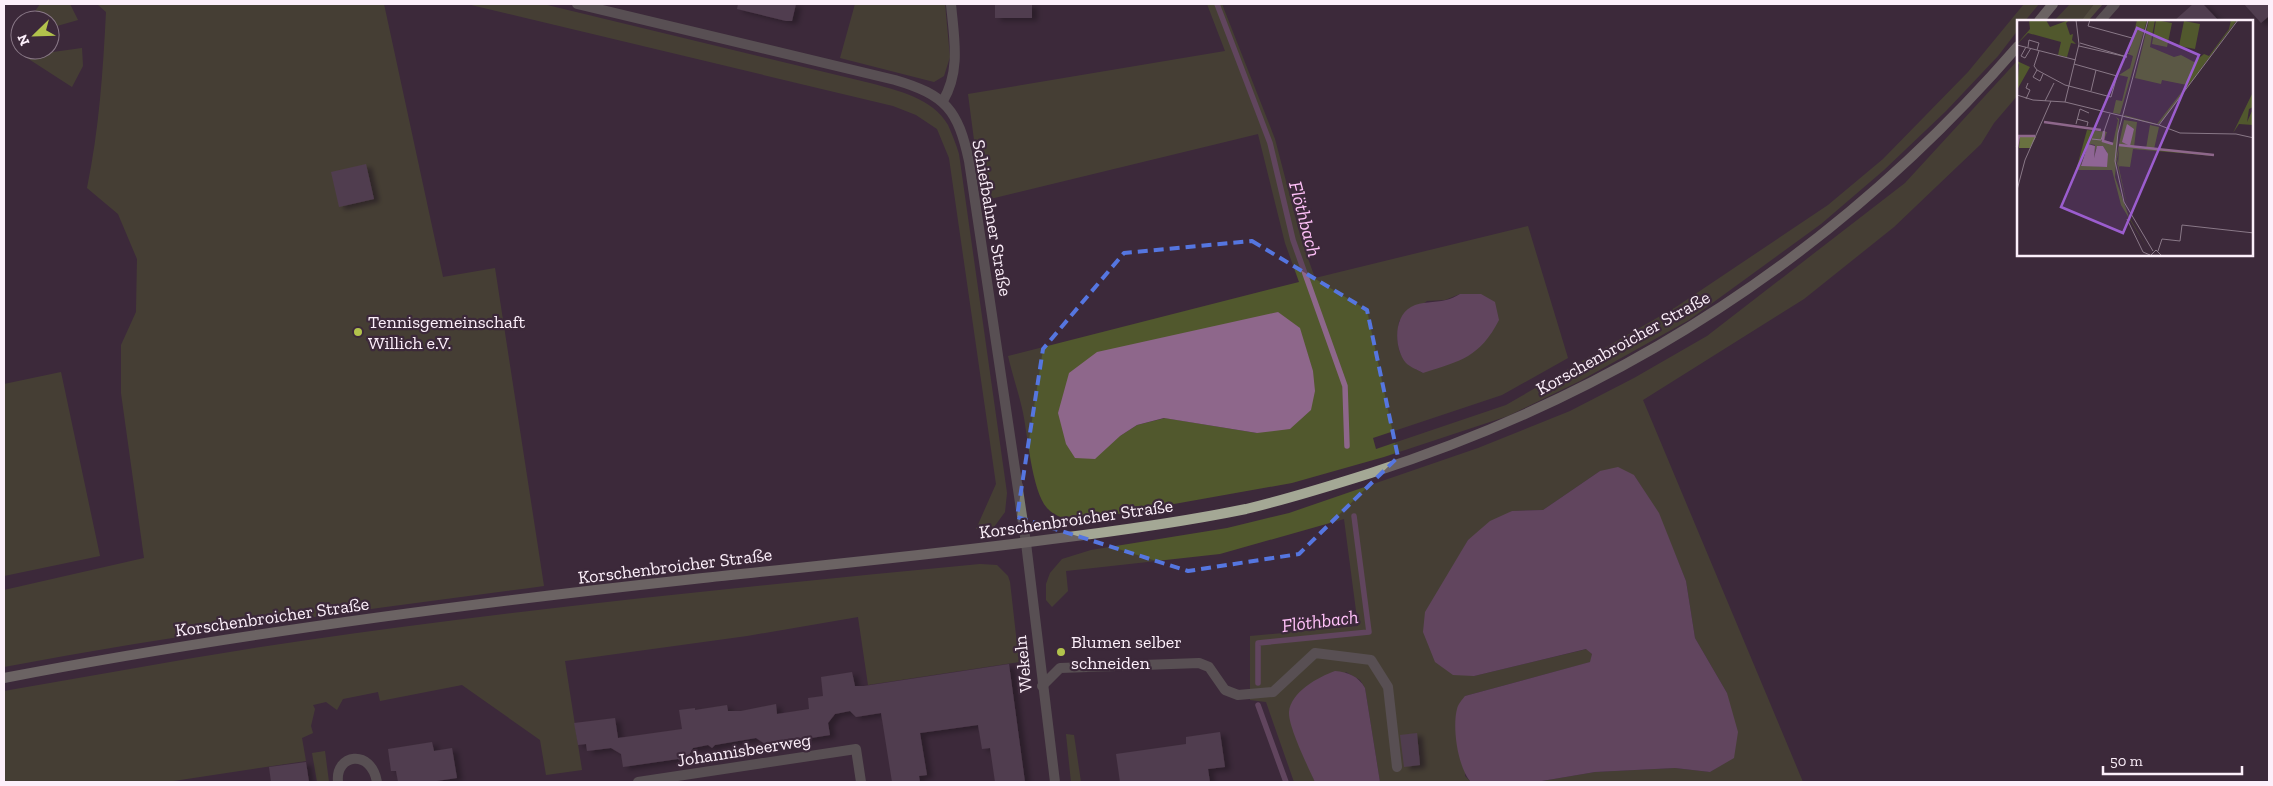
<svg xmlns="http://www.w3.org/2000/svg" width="2273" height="786" font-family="'Zilla Slab',serif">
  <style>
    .green { fill: #51582d; fill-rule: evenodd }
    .forest { fill: #697140 }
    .water { fill: #8e678b }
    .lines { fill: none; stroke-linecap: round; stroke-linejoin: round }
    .stream { stroke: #8e678b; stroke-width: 5.5 }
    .building { fill: #695467; filter: url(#shadow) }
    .service { stroke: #7a7d71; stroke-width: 10 }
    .minor { stroke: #7a7d71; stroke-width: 10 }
    .tertiary { stroke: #7a7d71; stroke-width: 10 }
    .secondary { stroke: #a4a895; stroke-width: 10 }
    .marked { fill: none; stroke: #5576e0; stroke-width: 4; stroke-dasharray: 10 6; stroke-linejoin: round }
    .poi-dot { fill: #b2c34c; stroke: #3c293a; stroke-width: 2 }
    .labels { text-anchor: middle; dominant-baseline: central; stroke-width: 4.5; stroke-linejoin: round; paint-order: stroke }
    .street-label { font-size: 18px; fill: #fceffa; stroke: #3c293a }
    .poi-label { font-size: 18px; fill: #fceffa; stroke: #3c293a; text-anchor: start }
    .water-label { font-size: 19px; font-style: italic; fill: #ffc1f9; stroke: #3c293a }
    .inset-river { fill: none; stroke: #8e678b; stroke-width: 2.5 }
    .inset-road { fill: none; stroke: #897887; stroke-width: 1 }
    .view { fill: #9b5dce; fill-opacity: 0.15; stroke: #9b5dce; stroke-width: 2.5 }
    .inset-edge { fill: none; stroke: #fceffa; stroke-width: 2.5 }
  </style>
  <defs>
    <filter id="shadow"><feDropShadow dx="5.5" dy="3" stdDeviation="2.5" flood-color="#0009"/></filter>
  </defs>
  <rect width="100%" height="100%" fill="#3c293a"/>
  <path class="green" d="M40,4H70L78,20L50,28V20H29Z
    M97,4H384L443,277L495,268L544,586C363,610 183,633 4,667V590L144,558L121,393V345L136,312L137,259L118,214L87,188C99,130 103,72 106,12Z
    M467,4H543L870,83C896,90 933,98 948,125C952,134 956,144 959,154L1007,493L1005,512L994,527L976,529L996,484L949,158L937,129L916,115L893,106Z
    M855,4H945L950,57L944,76L934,82L840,58Z
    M1207,4H1222L1275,139L1301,239L1315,278L1528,226L1568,358L1502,395L1373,438L1376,449L1506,405L1676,307L1828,205L1883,159L1968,72L2024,4H2039L2025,21H2018V30L1998,56L1946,111L1884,170L1821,224L1689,320L1580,381L1508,416L1384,457L1292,483L1090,519C1074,520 1059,521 1047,508C1031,490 1028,433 1022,408C1018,391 1012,373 1008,356L1299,282L1285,243L1258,134L982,201L968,94L1225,51ZM1460,294L1423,373C1398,360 1395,349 1399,321L1427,301L1445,300ZM1278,312L1257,433L1165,418L1137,425L1120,436Z
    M2070,4H2094L2081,21H2054Z
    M82,48L83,66L72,87L24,56Z
    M2018,60V95L1994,123L1981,144L1894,227L1804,299L1643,400L1803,782H1536L1595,772L1675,768L1710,772L1734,757L1727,693L1695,638L1686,581L1658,513L1634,475L1600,471L1543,510L1512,511L1468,540L1454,567L1474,676L1587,649L1592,654L1591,662L1465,696V776L1471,782H1380L1365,688L1360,680L1346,672L1295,733L1315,782H1294L1266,702L1250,700V636L1358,626L1344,519L1220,554L1066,571L1068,591L1052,607L1046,600V584L1050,573L1062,559L1091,550L1227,528L1289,513L1478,448L1570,411L1634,378L1707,336L1905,183Z
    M61,372L100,556L4,576V384Z
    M980,564L997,565L1008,576L1010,582L1019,662L868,685L858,617L747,636L565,661L582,770L546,775L540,740L462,685L380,701L378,692L343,699L337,710L326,702L313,705L315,709L311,726L313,733L302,738L306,761L167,782H4V691C103,674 202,655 301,641C527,608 753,586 980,564Z
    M1066,734L1074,735L1081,782H1071Z
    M325,751L329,782H317L312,753Z"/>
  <path class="forest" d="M2094,4H2103L2088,21H2081Z"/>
  <path class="water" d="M1460,294H1481L1495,302L1499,320C1480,357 1461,361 1423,373C1418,370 1410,367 1406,363C1394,349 1393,317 1411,307C1422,301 1434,303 1446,300C1451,299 1456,296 1460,294Z
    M1278,312L1300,328L1313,371L1315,391L1311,410L1290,429L1257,433L1164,418L1137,425L1120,436L1095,459L1075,458L1066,444L1058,413L1069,373L1097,352Z
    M1618,467L1634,475L1659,513L1686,581L1695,638L1727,693L1738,732L1734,758L1710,772L1675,768L1595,772L1536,782H1471C1458,768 1452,728 1457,709C1458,704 1462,700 1465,696L1590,662L1592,654L1586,649L1474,676L1453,675L1435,662L1423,632L1425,612L1468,540L1490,521L1512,511L1543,510L1600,471Z
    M1335,671C1348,672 1358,676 1365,688L1380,782H1315C1308,767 1288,726 1289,712C1291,692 1318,677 1335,671Z"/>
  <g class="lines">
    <path class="stream" d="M1217,4L1270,143L1293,240L1345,386L1347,446
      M1258,683V643L1369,632L1354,516
      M1258,705L1286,782"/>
  </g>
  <path class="building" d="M738,4H796L792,21H786L737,9Z
    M995,4H1032V18H995Z
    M2193,4H2203L2219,21H2174Z
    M2244,4H2269V16L2261,23Z
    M366,164L374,199L339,207L331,172Z
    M1009,664L1025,782H995L990,748L982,749L978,725L920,733L927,775L919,776L920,782H892L881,713L856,717L850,711L835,714L828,723L830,735L774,744L771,748L756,738L715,745L712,748L708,745L693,748L688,757L681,761L678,759L623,767L621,754L611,748L587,751L586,744L578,745L574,723L615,718L618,738L682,729L679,710L695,708V710L727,705L728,711H741L776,704L777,714L809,709L808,698L823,696L821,677L852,672L855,686H864Z
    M1220,732L1225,767L1208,769L1210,782H1120L1116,754L1186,744V737Z
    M1417,733L1420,765L1404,767L1400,735Z
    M432,742L434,751L452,748L457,778L430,782H398L396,771H391L388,749Z
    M306,762L309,782H271L269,767Z"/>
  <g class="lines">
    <path class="service" d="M1042,686L1060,668L1199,663L1209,667L1225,690L1238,695L1273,692L1315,653L1371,660L1388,687L1397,767"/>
    <path class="minor" d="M2100,21L2115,4
      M943,101C961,70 954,38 951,4
      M1026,543L1055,782
      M338,782C335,754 371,748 377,782
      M638,782L856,749L861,782"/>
    <path class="tertiary" d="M577,4L895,80C946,95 958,110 969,161L1026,543"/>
    <path class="secondary" d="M2039,21L2053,4
      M4,678C232,634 463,604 694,579C813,566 933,555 1052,539C1117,531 1182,522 1246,509C1288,499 1330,486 1371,473C1626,391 1842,249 2018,46"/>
  </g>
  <path d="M0 0H2273V786H0ZM1252,241L1367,310L1398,457L1299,554L1188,571L1017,517L1043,349L1124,253Z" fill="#3c293a" fill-opacity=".55" fill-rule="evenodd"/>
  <path class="marked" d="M1252,241L1367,310L1398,457L1299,554L1188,571L1017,517L1043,349L1124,253Z"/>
  <g class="poi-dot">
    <circle cx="358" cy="332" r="5"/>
    <circle cx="1061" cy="652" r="5"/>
  </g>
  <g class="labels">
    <g class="street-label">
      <text transform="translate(992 218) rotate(80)">Schiefbahner Straße</text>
      <text transform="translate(1623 343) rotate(-29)">Korschenbroicher Straße</text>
      <text transform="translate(1076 519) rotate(-8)">Korschenbroicher Straße</text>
      <text transform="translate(675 566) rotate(-7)">Korschenbroicher Straße</text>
      <text transform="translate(272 617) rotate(-8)">Korschenbroicher Straße</text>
      <text transform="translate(1023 664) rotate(-96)">Wekeln</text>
      <text transform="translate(744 750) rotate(-9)">Johannisbeerweg</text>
    </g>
    <g class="poi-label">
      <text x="368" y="322">Tennisgemeinschaft<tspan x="368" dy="21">Willich e.V.</tspan></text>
      <text x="1071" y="642">Blumen selber<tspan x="1071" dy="21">schneiden</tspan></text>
    </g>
    <g class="water-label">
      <text transform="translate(1305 219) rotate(75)">Flöthbach</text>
      <text transform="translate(1320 621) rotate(-7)">Flöthbach</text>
    </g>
  </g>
  <g transform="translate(2017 20)">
    <rect width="236" height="236" fill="#3c293a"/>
    <path d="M12,0H29L33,7L52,0L49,3L53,15L56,14L55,20L59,24L54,23L50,37L41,35L44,22L11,13L0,24L13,9ZM120,0H130L103,94L96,93L99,80L105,81L111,57L102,55L113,48L116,36L109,33H112ZM132,0H138L133,27L157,37L164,35L177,42L187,34L192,36L212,9L214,0H220L146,100L140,105L109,97L107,95L140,104L170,65L145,60L144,64L118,58ZM139,0L155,3L150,27L135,24ZM167,1L183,4L178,29L162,26ZM0,41L13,47L0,70L2,45ZM236,72V87L232,89L230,102L236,89V105L222,104L216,113ZM99,97L102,99L98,157L112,197L132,231L104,185L95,150H59L70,110L90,112L87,120L96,123L101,100ZM73,124L78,125L77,138L79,128L86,126L90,132V147L64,145L70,125ZM107,100L120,102L117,127L129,129L133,105L142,107L137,129L188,133L197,136L116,129L113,147L101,146L102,128L100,139L111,190L99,139Z" fill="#51582d" fill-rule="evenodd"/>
    <path d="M3,116L19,117L13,128H2Z" fill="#697140"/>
    <path d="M110,104L117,109L113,126L105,122ZM71,124L78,126L77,138L80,126H86L91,134L90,147L64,146Z" fill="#8e678b"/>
    <path class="inset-river" d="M27,102L84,110M87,111L86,121L96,124M102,125L197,135M0,127L2,116H18"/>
    <path class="inset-road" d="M73,0L71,6L115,18M131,0L101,113L98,141L107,182L136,231M0,25L59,40M62,26L110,37L63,23M9,27L4,36L8,38L14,28M11,27L12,20L22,23L20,30M22,31L17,46L20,50L48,65L94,77L100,56L57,44M20,50L16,57L23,61L26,54M74,71L79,50M0,75L16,80L48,82L142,105L221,0M9,79L13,70L9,68L11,63M28,81L37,63M48,82L62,24L59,0M60,99L71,102L70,106M59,104L63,89L72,93M142,105L163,113L219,114L237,118M75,119L84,120L93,94M0,170L8,140L34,81M110,199L126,232L133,235M141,231L145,219L163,221L165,205L237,213M133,236L139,230L145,236"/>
    <path class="view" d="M120,8L182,35L106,213L44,187Z"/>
    <rect width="236" height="236" class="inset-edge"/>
  </g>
  <rect width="2273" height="786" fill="none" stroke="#fceffa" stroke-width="10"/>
  <g transform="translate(35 35) rotate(247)"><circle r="24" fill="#3c293a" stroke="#897887"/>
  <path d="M0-4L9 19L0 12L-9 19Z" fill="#b2c34c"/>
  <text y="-8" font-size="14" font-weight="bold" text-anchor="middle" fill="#fceffa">N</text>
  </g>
  <path d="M2103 766v8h139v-8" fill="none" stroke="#fceffa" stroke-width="2.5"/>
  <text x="2110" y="766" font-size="15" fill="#fceffa" stroke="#3c293a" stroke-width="4" paint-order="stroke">50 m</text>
</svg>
